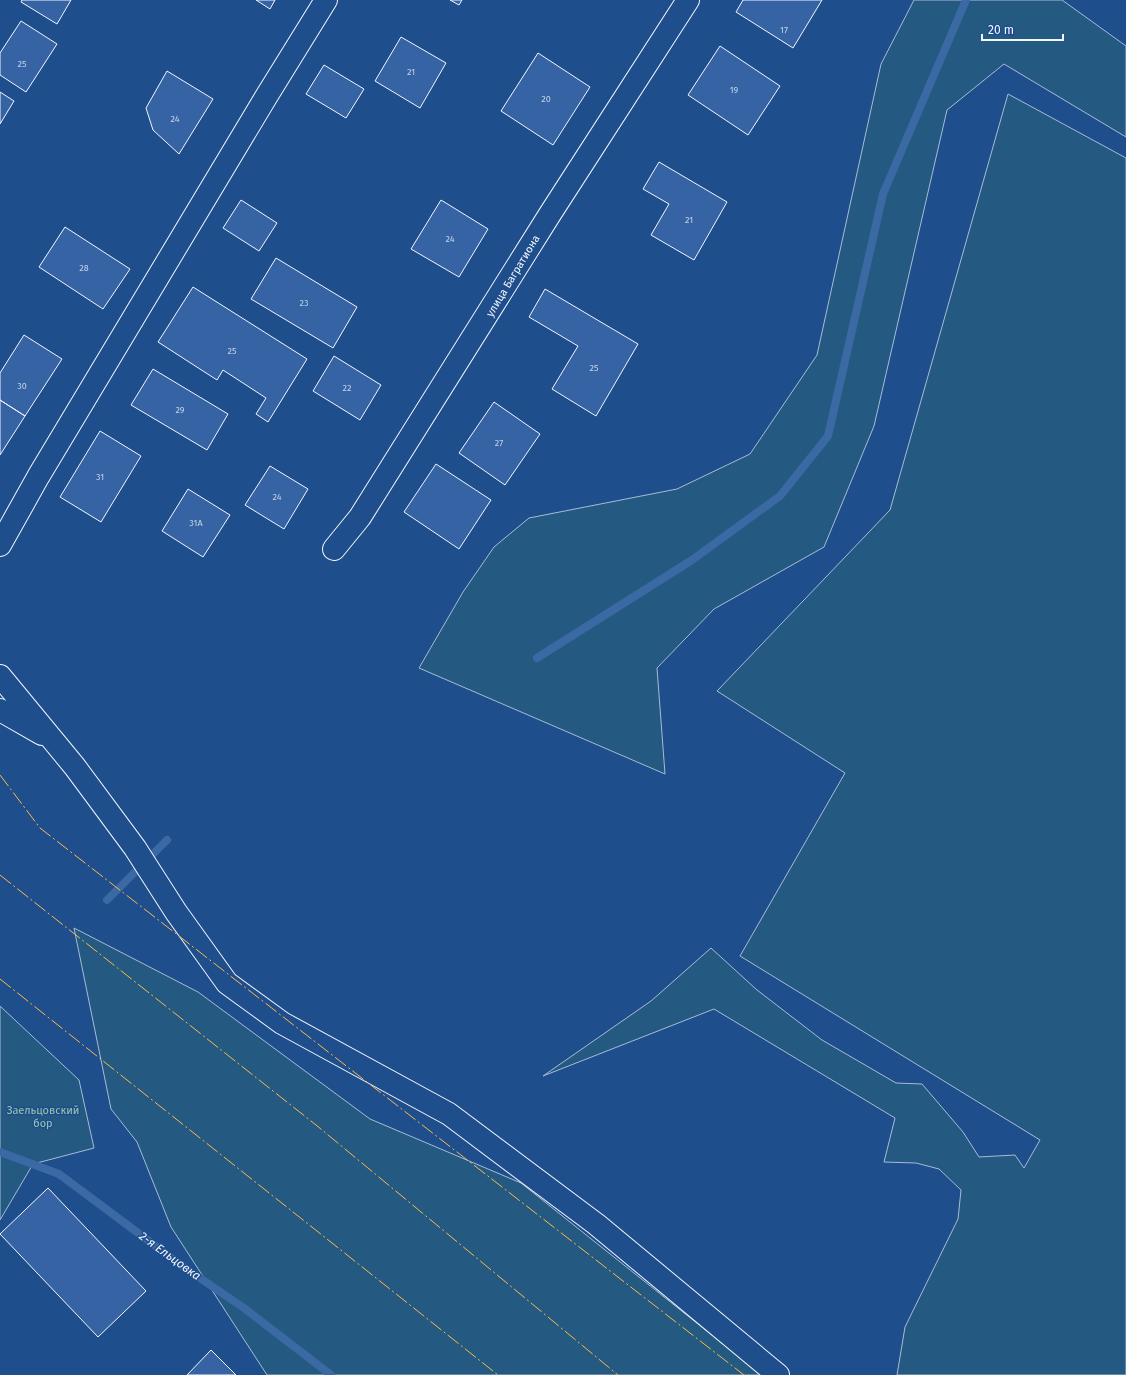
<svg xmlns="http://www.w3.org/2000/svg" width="1126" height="1375" font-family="'Fira Sans',sans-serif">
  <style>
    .green { fill: #245a82; stroke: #a8bbd7 }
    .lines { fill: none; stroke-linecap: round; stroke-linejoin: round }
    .stream { stroke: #3b69a3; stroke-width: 8 }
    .building { fill: #3563a3; stroke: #f2f6ff }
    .minor-casing { stroke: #f2f6ff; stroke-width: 24 }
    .minor { stroke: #1f4e8c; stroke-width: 22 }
    .power { stroke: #ffb74d; stroke-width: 1; stroke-dasharray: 14 3 2 3; stroke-linecap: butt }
    .labels { text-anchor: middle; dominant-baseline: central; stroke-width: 3; stroke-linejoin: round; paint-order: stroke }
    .number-label { font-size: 9px; fill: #c3d1e8 }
    .street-label { font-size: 11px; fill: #f2f6ff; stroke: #1f4e8c }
    .park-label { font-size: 11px; fill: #97c8a6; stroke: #1f4e8c }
    .water-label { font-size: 12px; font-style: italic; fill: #f2f6ff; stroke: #1f4e8c }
  </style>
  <rect width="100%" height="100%" fill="#1f4e8c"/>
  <path class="green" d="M914,0H1062L1126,46V137L1004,64L947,110L874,426L824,547L714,609L657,668L665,774L419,668L463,592L494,547L529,518L677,489L750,454L817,355L881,64Z
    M1008,94L1126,158V1375H897L905,1327L958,1219L961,1190L939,1169L916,1163L884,1162L895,1118L714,1009L543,1076L651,1001L711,948L757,990L822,1040L896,1083L922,1084L963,1132L979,1157L1015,1155L1024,1168L1040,1140L740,956L845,773L717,691L890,510Z
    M74,928L198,992L370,1119L521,1183L762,1375H267L171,1227L137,1142L111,1109Z
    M0,1006L79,1080L94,1148L33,1164L0,1220Z"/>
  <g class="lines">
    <path class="stream" d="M537,658L692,560L780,496L828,436L883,194L966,0
      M107,900L167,840
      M0,1152L59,1174L185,1268L244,1308L331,1375"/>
  </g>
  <path class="building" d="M22,0H71L57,24L21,2Z
    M256,0H275L270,9Z
    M450,0H462L459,5Z
    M743,0H822L793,48L736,12Z
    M21,21L57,44L26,92L0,75V53Z
    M401,37L446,63L420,108L375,81Z
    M720,46L780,86L748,135L688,95Z
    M538,53L590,87L553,145L501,111Z
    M324,65L364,89L346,118L306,94Z
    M167,71L213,99L179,154L153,130L146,108Z
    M0,92L14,101L0,124Z
    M659,162L727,202L694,260L651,235L669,204L643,189Z
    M241,200L277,223L259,251L223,228Z
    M441,200L488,229L459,277L411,249Z
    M65,227L130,269L103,309L39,267Z
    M276,258L357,307L333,348L251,299Z
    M193,287L307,359L268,422L256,414L266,398L223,370L217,380L158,342Z
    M545,289L638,344L596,416L552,389L578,346L529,317Z
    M24,335L62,359L25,416L0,400V373Z
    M334,356L381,385L360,420L313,391Z
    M153,369L228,414L207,450L131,405Z
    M0,400L25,416L0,455Z
    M494,402L540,434L505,485L459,453Z
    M100,431L141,456L101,522L60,497Z
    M436,464L491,500L459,549L404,512Z
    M270,466L308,489L284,529L245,505Z
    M188,489L230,515L203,557L162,531Z
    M48,1188L146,1291L98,1337L0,1234Z
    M211,1350L236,1375H187Z"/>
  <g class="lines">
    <g class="minor-casing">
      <path id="minor" d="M0,545L38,477L266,97L326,0
        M334,549L360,517L550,214L688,0
        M0,676L75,767L135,848L176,912L227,983L282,1023L449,1114L596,1224L778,1375
        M0,710L42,734"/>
    </g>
    <use href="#minor" class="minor"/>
    <path class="power" d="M0,775L40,828L744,1375
      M0,875L316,1125L618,1375
      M0,979L498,1375"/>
  </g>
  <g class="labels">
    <g class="number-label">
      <text x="784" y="30">17</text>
      <text x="22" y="64">25</text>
      <text x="411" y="72">21</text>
      <text x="734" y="90">19</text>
      <text x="546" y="99">20</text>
      <text x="175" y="119">24</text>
      <text x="689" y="220">21</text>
      <text x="450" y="239">24</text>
      <text x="84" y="268">28</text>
      <text x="304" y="303">23</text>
      <text x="232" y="351">25</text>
      <text x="594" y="368">25</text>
      <text x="22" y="386">30</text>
      <text x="347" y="388">22</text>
      <text x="180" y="410">29</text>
      <text x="499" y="443">27</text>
      <text x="100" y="477">31</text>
      <text x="277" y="497">24</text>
      <text x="196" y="523">31А</text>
    </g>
    <g class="street-label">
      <text transform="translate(513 276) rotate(-59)">улица Багратиона</text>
    </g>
    <g class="park-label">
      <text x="43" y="1110">Заельцовский<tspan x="43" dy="13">бор</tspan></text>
    </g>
    <g class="water-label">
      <text transform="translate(170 1256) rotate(36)">2-я Ельцовка</text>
    </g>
  </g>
  <path d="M982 34v6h81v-6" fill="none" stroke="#f2f6ff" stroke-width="2"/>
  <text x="988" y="34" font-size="12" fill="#f2f6ff" stroke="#1f4e8c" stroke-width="3" paint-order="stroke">20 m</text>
</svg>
